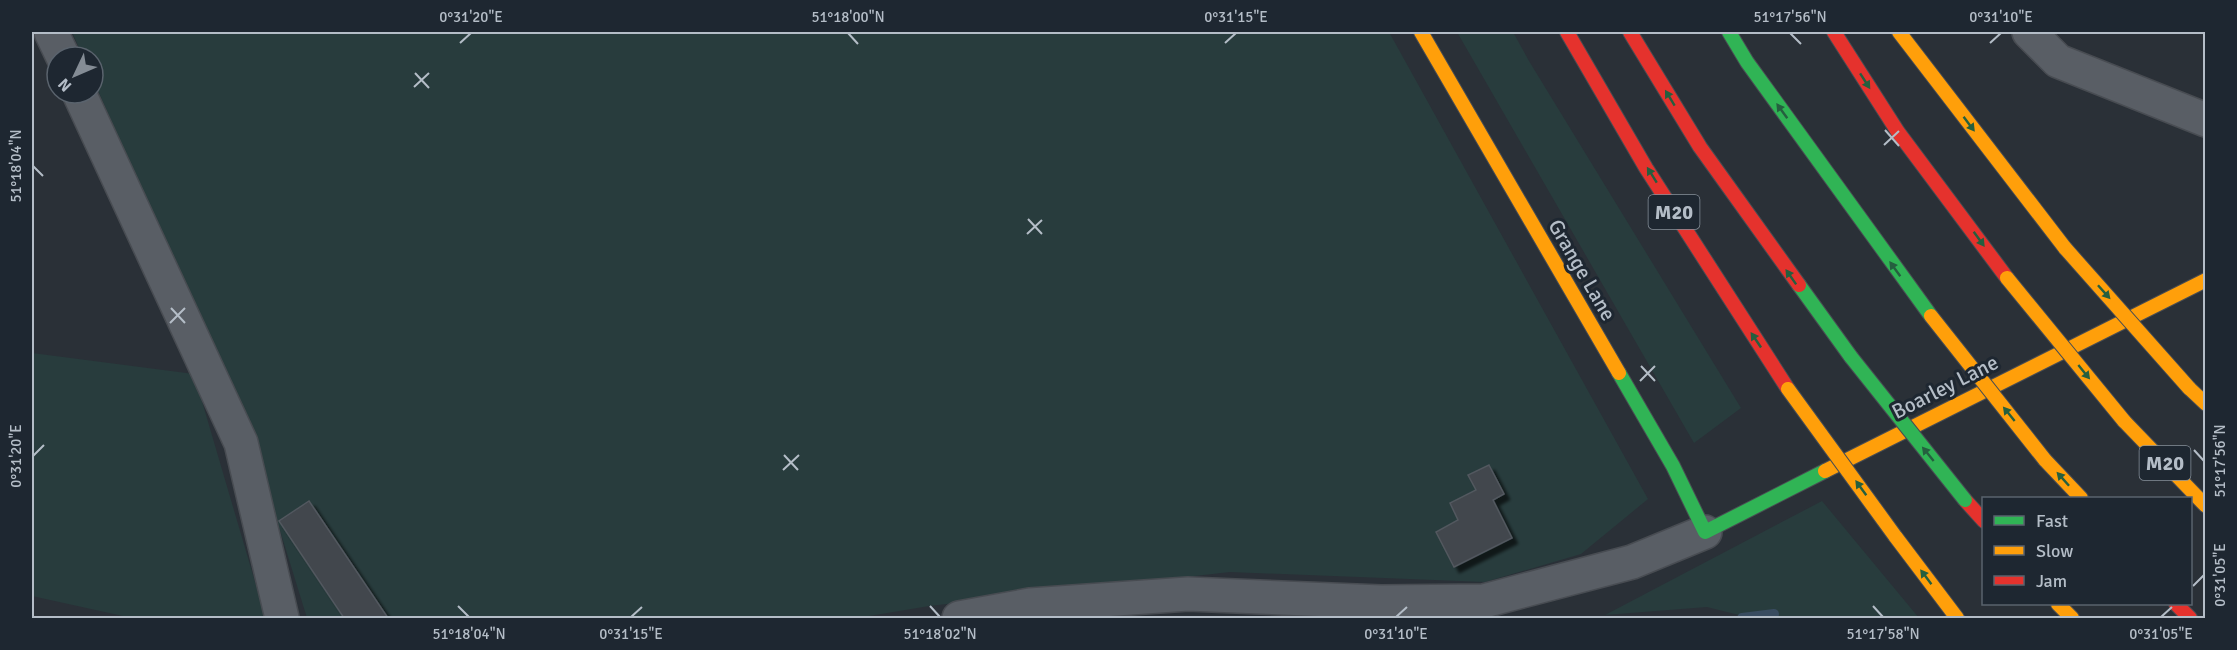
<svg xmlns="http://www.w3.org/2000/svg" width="2237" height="650" font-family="Signika,sans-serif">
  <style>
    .green { fill: #283c3d }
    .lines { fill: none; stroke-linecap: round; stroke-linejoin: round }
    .stream { stroke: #394c60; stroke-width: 10 }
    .building { fill: #42474d; stroke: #52585f; stroke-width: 1.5; filter: url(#shadow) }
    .street-casing { stroke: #484c52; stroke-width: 36 }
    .fast-casing { stroke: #484c52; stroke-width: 16 }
    .slow-casing { stroke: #484c52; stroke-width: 16 }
    .jam-casing { stroke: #484c52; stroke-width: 16 }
    .street { stroke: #595e65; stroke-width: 33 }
    .fast { stroke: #30b455; stroke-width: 14 }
    .slow { stroke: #ff9f0a; stroke-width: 14 }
    .jam { stroke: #e5322d; stroke-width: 14 }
    .fast-bridge-casing { stroke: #474c53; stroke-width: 16; stroke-linecap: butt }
    .slow-bridge-casing { stroke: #474c53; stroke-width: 16; stroke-linecap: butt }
    .fast-bridge { stroke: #30b455; stroke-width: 14 }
    .slow-bridge { stroke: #ff9f0a; stroke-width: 14 }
    .oneway { fill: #255f3f }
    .ticks { fill: none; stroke: #b4bdc7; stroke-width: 2 }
    .labels { text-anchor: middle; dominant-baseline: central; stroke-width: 6; stroke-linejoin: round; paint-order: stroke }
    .shield { fill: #1e2731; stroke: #87909a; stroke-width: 1.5 }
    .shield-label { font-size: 20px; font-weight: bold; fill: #b4bdc7 }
    .street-label { font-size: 21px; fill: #b4bdc7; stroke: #1e2731 }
    .neatline { fill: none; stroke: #b4bdc7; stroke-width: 2 }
    .ticks-label { font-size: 15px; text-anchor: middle; fill: #b4bdc7 }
  </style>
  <defs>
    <filter id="shadow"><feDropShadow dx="5.5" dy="5.5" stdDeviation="1.5" flood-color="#0009"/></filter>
  </defs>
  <rect width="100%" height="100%" fill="#2a3037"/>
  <path class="green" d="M72,32H1389L1648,499L1581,554L1485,582L1230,572L929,606L857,618H307L257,456L93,79V57H83Z
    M1457,32H1513L1529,61L1741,408L1694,443Z
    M32,353L194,374L265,616L260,618H132L32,596Z
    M1822,501L1919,618H1751L1707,607L1605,615Z"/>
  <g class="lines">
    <path class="stream" d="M1742,618L1774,614"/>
  </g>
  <path class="building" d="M1489,465L1504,494L1493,500L1512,538L1454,567L1436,532L1458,520L1450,503L1476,490L1468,475Z
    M309,501L388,618H344L279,521Z"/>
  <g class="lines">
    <g class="street-casing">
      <path id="street" d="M51,32L63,57
        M2029,32L2058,61L2206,120
        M79,93L241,443L282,618
        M959,618L1030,605L1188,594L1381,602L1484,601L1632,562L1705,532"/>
    </g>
    <g class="fast-casing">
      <path id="fast" d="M1729,32L1747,62L1931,316
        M1799,285L1851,357
        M1619,373L1673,466L1705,532L1825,471"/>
    </g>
    <g class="slow-casing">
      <path id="slow" d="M1421,32L1619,373
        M1899,32L2065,248
        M2189,388L2206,404
        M2124,421L2206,506
        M2045,460L2081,498
        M1825,471L2206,280
        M1895,536L1957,618
        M2058,604L2072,618"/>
    </g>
    <g class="jam-casing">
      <path id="jam" d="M1567,32L1646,168L1788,389
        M1630,32L1700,147L1799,285
        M1834,32L1898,132L2007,278
        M1965,500L1984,521
        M2176,604L2190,618"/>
    </g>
    <use href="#street" class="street"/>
    <use href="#fast" class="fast"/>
    <use href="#slow" class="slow"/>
    <use href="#jam" class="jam"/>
    <g class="fast-bridge-casing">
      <path id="fast-bridge" d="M1851,357L1965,500"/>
    </g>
    <g class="slow-bridge-casing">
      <path id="slow-bridge" d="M2065,248L2189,388
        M2007,278L2124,421
        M1931,316L2045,460
        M1788,389L1895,536"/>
    </g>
    <use href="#fast-bridge" class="fast-bridge"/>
    <use href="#slow-bridge" class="slow-bridge"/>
  </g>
  <defs><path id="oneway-solid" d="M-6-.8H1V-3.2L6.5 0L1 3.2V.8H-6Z" transform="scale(1.5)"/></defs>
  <g class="oneway">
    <use href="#oneway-solid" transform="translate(1865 81) rotate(57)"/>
    <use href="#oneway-solid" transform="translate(1670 98) rotate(-121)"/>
    <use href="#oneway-solid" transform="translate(1782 111) rotate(-126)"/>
    <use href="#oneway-solid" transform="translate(1969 124) rotate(53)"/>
    <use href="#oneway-solid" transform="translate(1652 175) rotate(-122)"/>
    <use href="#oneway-solid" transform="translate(1979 239) rotate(54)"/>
    <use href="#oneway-solid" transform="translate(1895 269) rotate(-126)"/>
    <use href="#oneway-solid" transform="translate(1791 277) rotate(-125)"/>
    <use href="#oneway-solid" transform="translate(2104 292) rotate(48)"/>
    <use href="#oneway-solid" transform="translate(1756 340) rotate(-124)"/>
    <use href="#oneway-solid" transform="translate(2084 372) rotate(51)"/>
    <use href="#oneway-solid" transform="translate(2009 414) rotate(-129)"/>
    <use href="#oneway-solid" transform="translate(1928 454) rotate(-129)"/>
    <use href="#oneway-solid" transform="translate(2063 479) rotate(-132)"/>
    <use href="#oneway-solid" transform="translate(1861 488) rotate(-126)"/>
    <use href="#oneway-solid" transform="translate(1926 577) rotate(-127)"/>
  </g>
  <path class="ticks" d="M848,33L858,44M1790,33L1801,44M460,43L471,33M1225,43L1236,33M1990,43L2001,33M415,73L429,88M414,87L429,73M1885,130L1899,146M1884,145L1899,131M33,166L43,176M1028,219L1042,234M1027,234L1042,220M171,308L185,323M170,323L185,308M1641,366L1655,381M1640,381L1655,366M2194,450L2204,461M784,455L798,470M33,456L44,445M783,470L799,455M2193,586L2204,575M458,606L469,617M930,606L940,617M1873,606L1883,617M631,617L642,607M1396,617L1407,607M2161,617L2172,607"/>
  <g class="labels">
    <g class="shield">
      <rect x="1648.5" y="195" width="51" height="34" rx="4.5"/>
      <rect x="2139.5" y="446" width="51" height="34" rx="4.5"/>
    </g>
    <g class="shield-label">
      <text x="1674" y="212">M20</text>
      <text x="2165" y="463">M20</text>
    </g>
    <g class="street-label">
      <text transform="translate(1582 270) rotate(60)">Grange Lane</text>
      <text transform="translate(1945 387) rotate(-27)">Boarley Lane</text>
    </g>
  </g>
  <rect width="2237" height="650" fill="none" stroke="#1e2731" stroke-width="66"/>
  <rect x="1982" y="497" width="210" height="108" fill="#1e2731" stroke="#5a636d" stroke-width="1.5"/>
  <rect x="1994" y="516" width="30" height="9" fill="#30b455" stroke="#5a636d" stroke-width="1.5"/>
  <text x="2036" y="527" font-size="18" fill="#b4bdc7">Fast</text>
  <rect x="1994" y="546" width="30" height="9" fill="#ff9f0a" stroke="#5a636d" stroke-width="1.5"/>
  <text x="2036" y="557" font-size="18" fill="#b4bdc7">Slow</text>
  <rect x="1994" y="576" width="30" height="9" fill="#e5322d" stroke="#5a636d" stroke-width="1.5"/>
  <text x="2036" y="587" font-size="18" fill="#b4bdc7">Jam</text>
  <g transform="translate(75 75) rotate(226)"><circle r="28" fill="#1e2731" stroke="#5a636d" stroke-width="1.5"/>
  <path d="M0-4.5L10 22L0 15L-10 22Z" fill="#848c95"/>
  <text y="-9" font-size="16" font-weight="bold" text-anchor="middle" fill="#b4bdc7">N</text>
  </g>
  <rect x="33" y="33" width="2171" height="584" class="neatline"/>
  <g class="ticks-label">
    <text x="471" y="22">0°31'20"E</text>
    <text x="848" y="22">51°18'00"N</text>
    <text x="1236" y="22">0°31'15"E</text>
    <text x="1790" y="22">51°17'56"N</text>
    <text x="2001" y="22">0°31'10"E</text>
    <text transform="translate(16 166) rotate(-90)" y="5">51°18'04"N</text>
    <text transform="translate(16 456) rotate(-90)" y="5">0°31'20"E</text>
    <text transform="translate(2220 461) rotate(-90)" y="5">51°17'56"N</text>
    <text transform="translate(2220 575) rotate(-90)" y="5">0°31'05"E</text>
    <text x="469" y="639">51°18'04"N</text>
    <text x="631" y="639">0°31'15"E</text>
    <text x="940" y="639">51°18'02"N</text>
    <text x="1396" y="639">0°31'10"E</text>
    <text x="1883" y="639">51°17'58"N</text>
    <text x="2161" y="639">0°31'05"E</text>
  </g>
</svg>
